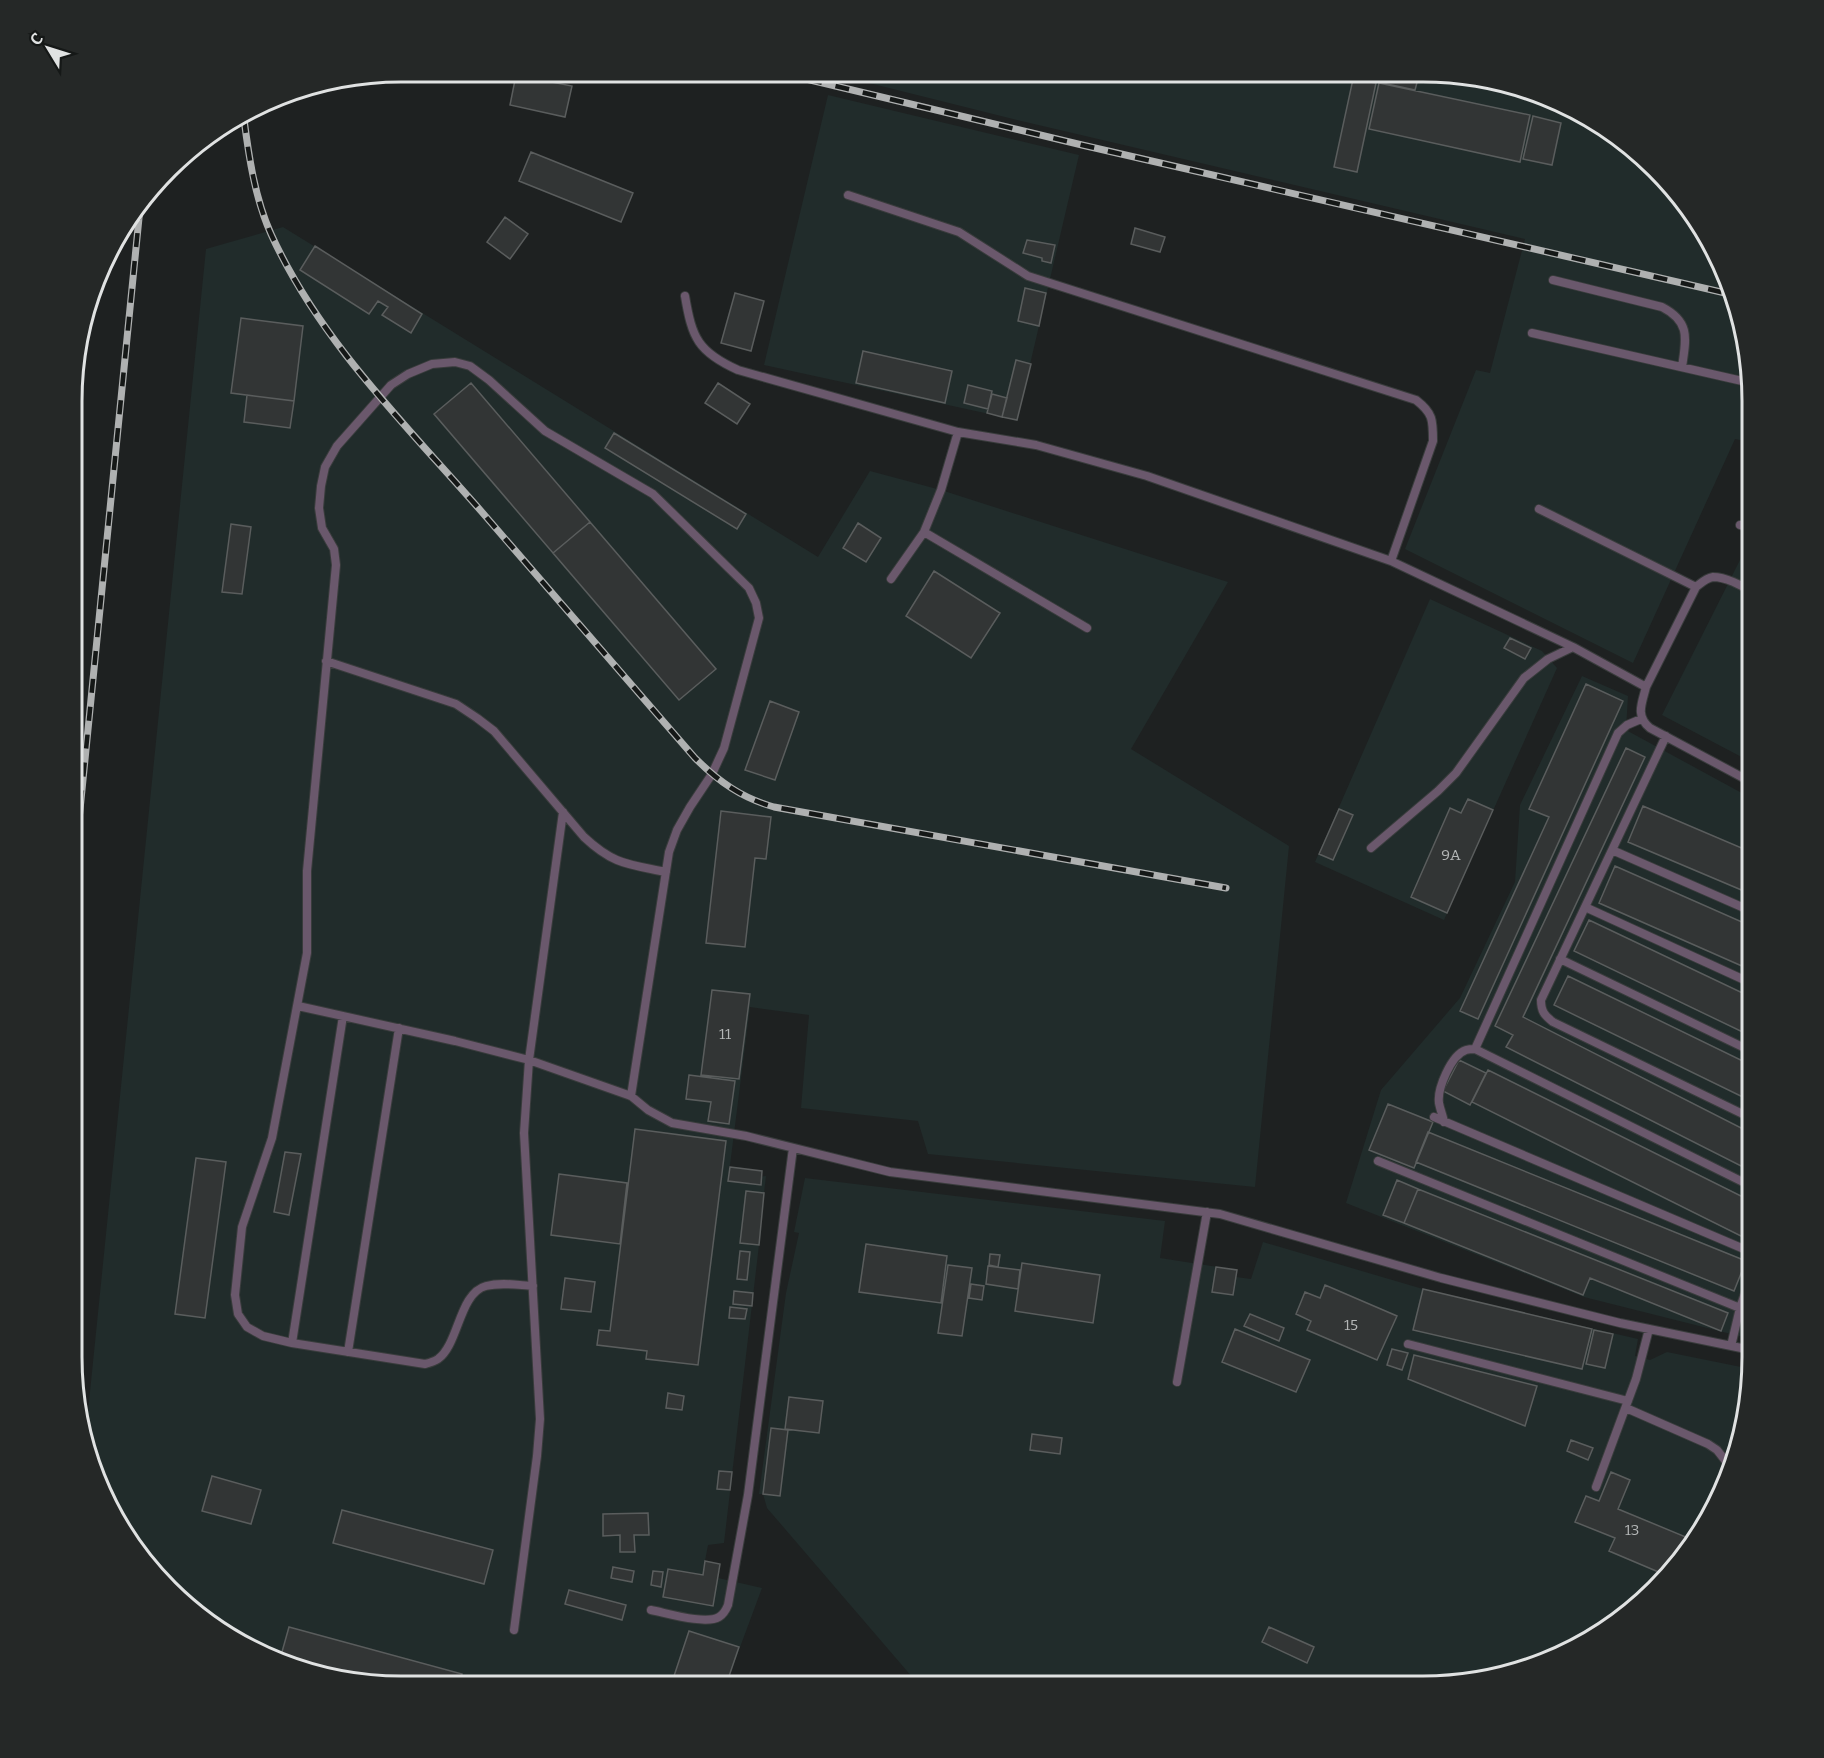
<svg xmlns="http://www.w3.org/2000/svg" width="1824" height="1758" font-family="Bitter,serif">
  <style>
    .built { fill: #212c2b }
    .building { fill: #323535; stroke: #5a5d5d; stroke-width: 1.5 }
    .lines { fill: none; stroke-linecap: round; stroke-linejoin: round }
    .service-casing { stroke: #393c3c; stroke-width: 10 }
    .service { stroke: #6a586c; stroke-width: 8 }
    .rail-casing { stroke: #afb1b1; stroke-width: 7 }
    .rail { stroke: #151817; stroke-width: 4.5; stroke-dasharray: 14; stroke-linecap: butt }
    .labels { text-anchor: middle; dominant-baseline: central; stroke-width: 4.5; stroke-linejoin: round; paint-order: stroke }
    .number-label { font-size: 15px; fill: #b4b7b7 }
    .rim { fill: none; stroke: #e0e2e2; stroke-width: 3 }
  </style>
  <rect width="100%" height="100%" fill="#1e2121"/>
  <path class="built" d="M829,73L1466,75L1587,116L1684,200L1734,295L1751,380V442L1735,439L1633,663L1405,549L1476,370L1490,373L1525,239L1017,120Z
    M828,95L1079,155L1017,420L764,365Z
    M283,227L818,557L870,471L941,490L1228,582L1131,749L1289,846L1255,1187L928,1154L918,1121L801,1108L809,1015L750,1007L728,1181L766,1176L764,1193L746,1191L740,1243L759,1245L724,1543L708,1545L705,1561L720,1564L718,1578L762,1588L726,1685H380L255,1652L184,1605L140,1558L90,1463L85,1441L206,249Z
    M1743,554L1751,558V762L1662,715Z
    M1430,599L1542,651L1557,668L1444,920L1315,862Z
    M1582,676L1628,696L1626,730L1751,798V1339L1584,1297L1346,1203L1381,1090L1460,998L1515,882L1520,805Z
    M805,1178L1165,1221L1160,1258L1237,1270L1236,1277L1251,1279L1263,1242L1423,1289L1638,1339L1635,1356L1650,1360L1667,1352L1751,1369V1378L1718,1503L1671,1574L1624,1618L1529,1668L1444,1685H919L767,1508L763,1494H759L786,1293L799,1233L794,1232Z"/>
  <path class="building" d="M516,75L572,86L565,117L510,105Z
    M1379,75H1419L1415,90L1378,82Z
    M1353,79L1376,83L1357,172L1334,167Z
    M1379,83L1530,115L1520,162L1369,129Z
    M1533,116L1561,123L1552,165L1523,159Z
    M531,152L633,193L621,222L519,181Z
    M505,217L528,234L510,259L487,242Z
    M1135,228L1165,237L1160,252L1131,244Z
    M1027,240L1055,245L1051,263L1042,261V258L1023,253Z
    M315,246L422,314L411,333L382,315L388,307L378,301L369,314L300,270Z
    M1025,288L1046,293L1039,326L1018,321Z
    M735,293L764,301L751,351L721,343Z
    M241,318L303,326L294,401L231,393Z
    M863,351L952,371L945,403L856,383Z
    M1016,360L1031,364L1017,420L1002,417Z
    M471,383L590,522L553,553L434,414Z
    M718,383L750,404L737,424L705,403Z
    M968,385L992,391L988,409L964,403Z
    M992,394L1007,398L1002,417L987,413Z
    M247,395L294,401L290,428L244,422Z
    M614,433L746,514L737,529L605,448Z
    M590,522L716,669L679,700L553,553Z
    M858,523L881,538L866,562L843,548Z
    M231,524L251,527L242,594L222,592Z
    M934,571L1000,613L971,658L906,616Z
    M1510,638L1531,648L1525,659L1504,648Z
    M1586,684L1623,701L1478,1019L1460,1011L1549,817L1529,809Z
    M770,701L799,712L775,780L745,770Z
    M1626,748L1645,757L1523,1017L1751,1133V1171L1506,1047L1513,1035L1495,1026Z
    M1468,799L1493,810L1447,913L1411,897L1450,808L1461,813Z
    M1643,806L1751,852V894L1628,842Z
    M1339,809L1353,815L1333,860L1319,854Z
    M721,811L771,817L766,859L755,858L745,947L706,943Z
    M1615,866L1751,926V970L1599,903Z
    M1589,920L1751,997V1036L1574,951Z
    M1568,976L1751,1065V1101L1554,1005Z
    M712,990L750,994L739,1079L701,1075Z
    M1459,1060L1486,1073L1470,1105L1443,1091Z
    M1488,1070L1751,1201V1241L1472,1102Z
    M689,1075L735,1081L729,1124L708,1121L711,1102L686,1099Z
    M1388,1104L1433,1122L1414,1168L1369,1150Z
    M635,1129L726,1141L698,1365L646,1359L647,1351L597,1345L599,1330L610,1331Z
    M1428,1132L1746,1261L1734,1291L1416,1162Z
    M285,1152L301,1154L289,1215L274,1212Z
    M196,1158L226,1162L205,1318L175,1314Z
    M730,1167L762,1171L761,1185L728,1181Z
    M559,1174L627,1183L620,1244L551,1235Z
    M1397,1180L1418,1189L1404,1223L1383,1215Z
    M1418,1189L1728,1313L1721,1331L1590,1278L1583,1295L1404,1223Z
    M746,1191L764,1193L759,1245L740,1243Z
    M866,1244L947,1256L941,1303L859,1292Z
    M740,1251L750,1252L747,1280L737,1279Z
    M990,1254L1000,1255L998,1267L989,1265Z
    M1022,1263L1100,1275L1093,1323L1015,1311Z
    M948,1265L972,1268L962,1336L938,1333Z
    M988,1266L1020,1270L1018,1289L986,1284Z
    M1216,1267L1237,1270L1233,1295L1212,1292Z
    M565,1278L595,1282L591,1312L561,1309Z
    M971,1284L984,1286L982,1300L969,1298Z
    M1325,1285L1397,1316L1377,1360L1307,1330L1311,1321L1296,1314L1305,1292L1320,1298Z
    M1423,1289L1592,1329L1582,1369L1413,1330Z
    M734,1291L753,1293L752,1306L733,1304Z
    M730,1307L747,1309L745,1319L729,1318Z
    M1250,1314L1284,1328L1279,1341L1244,1326Z
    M1235,1329L1310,1360L1296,1392L1222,1362Z
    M1594,1330L1613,1334L1605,1368L1586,1364Z
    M1392,1349L1408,1353L1402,1370L1387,1365Z
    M1414,1355L1537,1386L1525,1426L1408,1379Z
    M668,1393L684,1396L682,1410L666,1408Z
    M789,1397L823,1401L819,1433L785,1429Z
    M771,1428L788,1430L780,1496L763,1494Z
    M1032,1434L1062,1438L1060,1454L1030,1450Z
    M1571,1440L1593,1448L1588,1460L1567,1451Z
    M719,1471L732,1472L730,1490L717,1489Z
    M1611,1472L1630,1480L1618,1509L1693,1540L1668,1576L1609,1551L1615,1538L1575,1522L1586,1496L1599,1501Z
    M212,1476L261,1490L251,1524L202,1511Z
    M342,1510L493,1550L484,1584L333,1543Z
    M648,1513L649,1535H634L635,1552H620V1535L603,1536V1514Z
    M705,1561L720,1564L713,1606L663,1597L668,1569L703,1575Z
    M613,1567L634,1571L632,1582L611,1578Z
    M653,1571L663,1572L661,1587L651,1585Z
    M569,1590L626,1605L622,1620L565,1604Z
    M289,1627L462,1674L459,1685H380L280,1659Z
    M1269,1627L1314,1647L1307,1663L1262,1642Z
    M689,1631L739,1647L726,1685H671Z"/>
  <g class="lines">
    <g class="service-casing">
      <path id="service" d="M848,195L959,232L1028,276L1416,400C1433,413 1433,420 1433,441L1391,561
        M1553,280L1662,307C1691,322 1686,339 1682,367
        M685,296C692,338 698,352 738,370L958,432L1036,445L1147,476L1391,561L1573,647
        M1532,333L1751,383
        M1539,509L1696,587
        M1740,525L1751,527
        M924,532L1087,628
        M891,579L924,532L941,490L958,432
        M326,661L441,699L456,704L477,718L494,731L584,837C614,865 628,864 666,872
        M1646,687L1696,587C1701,583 1706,578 1713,577C1725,577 1742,585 1751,592
        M1666,736L1541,1000C1541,1011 1544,1015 1553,1022L1751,1118
        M1371,848L1438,791L1456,773L1524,678L1548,659L1573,647L1646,687C1642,703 1635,716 1650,728L1751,782
        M1612,850L1751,911
        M1585,907L1751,983
        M1560,959L1751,1051
        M298,1006L455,1041L529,1060L631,1096L648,1110L672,1123L746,1136L890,1172L1220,1214L1441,1278L1620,1323L1751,1350
        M1475,1049L1618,733L1627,725L1641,719
        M1434,1117L1751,1252
        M1444,1122C1443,1116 1440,1109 1439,1103C1437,1089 1451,1055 1466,1050C1469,1049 1472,1049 1475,1049L1751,1186
        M1378,1161L1740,1308
        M533,1286C517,1285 501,1282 486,1286C459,1293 459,1344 438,1359C435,1361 429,1363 425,1364L292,1343L263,1336L247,1327L238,1314L235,1295L242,1227L272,1138L307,953V871L336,565L334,549L322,528L319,508L321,486L325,467L337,446L391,385L408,374L432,364L455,362L470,366L489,380L545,431L653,494L749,588L756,603L759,618L724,748L712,774L690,807L677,830L669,852L631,1096
        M292,1343L343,1016
        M1408,1344L1628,1401
        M1731,1346L1740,1308L1751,1276
        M348,1352L399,1028
        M1177,1382L1207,1212
        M1626,1408L1708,1444L1717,1450L1728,1464
        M1596,1487L1636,1379L1649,1329
        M651,1610C667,1613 705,1625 719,1617C724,1614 726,1610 728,1605L748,1495L793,1148
        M514,1630L537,1456L540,1419L524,1133L529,1060L563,812"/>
    </g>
    <use href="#service" class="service"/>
    <g class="rail-casing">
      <path id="rail" d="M781,73L1082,145L1734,295
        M244,119C249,158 255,198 271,234C319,340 405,424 481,511C552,593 624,676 695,758C719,782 742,798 774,807L1226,888
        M75,860L140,208"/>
    </g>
    <use href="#rail" class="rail"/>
  </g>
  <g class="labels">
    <g class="number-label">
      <text x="1451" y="855">9А</text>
      <text x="725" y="1034">11</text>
      <text x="1351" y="1325">15</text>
      <text x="1632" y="1530">13</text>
    </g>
  </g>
  <path d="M0 0H1824V1758H0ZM401 82H1423A319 319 0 0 1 1742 401V1357A319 319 0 0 1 1423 1676H401A319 319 0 0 1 82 1357V401A319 319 0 0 1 401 82Z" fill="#252827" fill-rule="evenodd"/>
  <path class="rim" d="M401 82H1423A319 319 0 0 1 1742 401V1357A319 319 0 0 1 1423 1676H401A319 319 0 0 1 82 1357V401A319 319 0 0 1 401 82Z"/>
  <g transform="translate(48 48) rotate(308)" stroke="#151817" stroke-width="4.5" paint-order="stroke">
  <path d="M0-4.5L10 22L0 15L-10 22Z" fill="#e0e2e2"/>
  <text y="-9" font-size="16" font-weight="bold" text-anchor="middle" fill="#e0e2e2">С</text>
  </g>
</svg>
